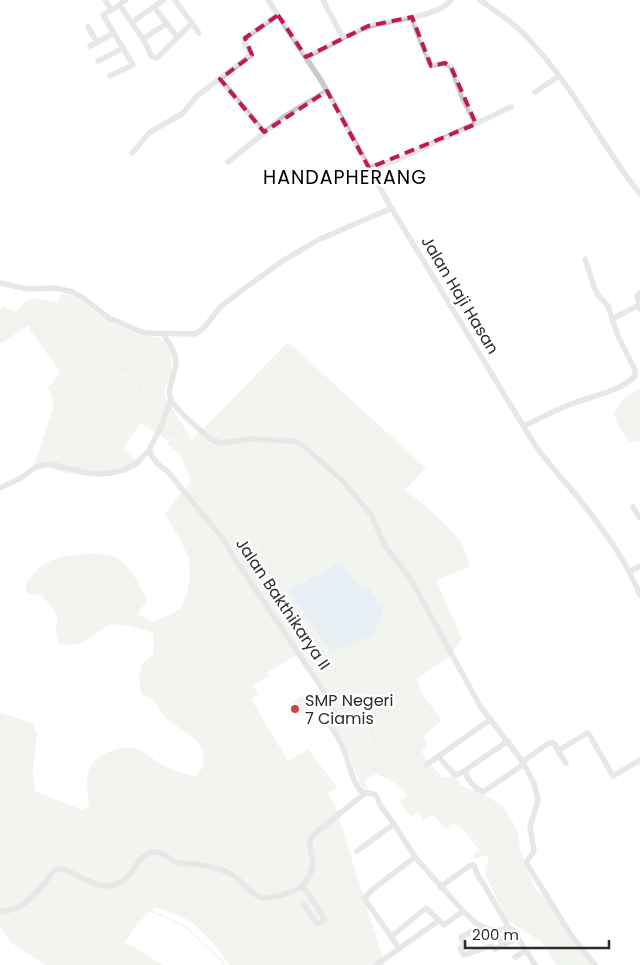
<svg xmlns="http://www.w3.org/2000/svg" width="640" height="965" font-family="Poppins,sans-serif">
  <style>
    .green { fill: #e2e8db; fill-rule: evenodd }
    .water { fill: #c9dae6 }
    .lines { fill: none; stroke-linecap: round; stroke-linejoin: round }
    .stream { stroke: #c9dae6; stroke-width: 1 }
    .minor { stroke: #c9c9c9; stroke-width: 5.5 }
    .marked { fill: none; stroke: #c2185b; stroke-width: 4; stroke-dasharray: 10 6; stroke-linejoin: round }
    .poi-dot { fill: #cf4248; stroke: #fff; stroke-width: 2 }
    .labels { text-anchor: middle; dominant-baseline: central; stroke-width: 5; stroke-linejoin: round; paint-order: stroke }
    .street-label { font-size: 16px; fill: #2c2c2c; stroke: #fff }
    .poi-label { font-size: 16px; fill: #2c2c2c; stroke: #fff; text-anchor: start }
    .quarter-label { font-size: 19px; letter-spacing: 1px; fill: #000; stroke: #fff }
  </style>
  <rect width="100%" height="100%" fill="#fff"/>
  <path class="green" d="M60,294L72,295L82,301L94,311L114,324L140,334L159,338L166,343L171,354L172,372L163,394L192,440L288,342L426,468L405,490C422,503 455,529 464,548C467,554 468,561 470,567L436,580L462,639L449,657L417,679L422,694L442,720L423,737L428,746L421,751L430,764L443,778L452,776L457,778L460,785L481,793L503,806L514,824L518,834L520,849L526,868L536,890L543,895L571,937L594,965H557L540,941L507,920L487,878L485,870L489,859L486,855L476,859L473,855L479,850L464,830L454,823L446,829L432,814L424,820L417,813L411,817L400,802L408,795C398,784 391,779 376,774L366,779L364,783L369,790L362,788L348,753L333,727L343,719L300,653L268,672L270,676L253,685L258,695L251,699L288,761L308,749L337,787L328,794L334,802L385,965H230L213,943L191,921L155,907L137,924L125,942L163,965H45L11,943L0,927V713L25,720L33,725L37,734L33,773L36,792L61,801L79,809L83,810L89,805C86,778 83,762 111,751C120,747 129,746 138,749C146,753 153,759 161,764C172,770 185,774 197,777C213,753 198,740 178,727C174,724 169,722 166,718C155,705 159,702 141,694L139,676L141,665L153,654L154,643L153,633C140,629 126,623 111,625C106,626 103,629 98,632C84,643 76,647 59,644L56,632L57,619L56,612L41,595L27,593C27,591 26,588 26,586C27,582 30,578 32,576C44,557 71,554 92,554C99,554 108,554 115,557C131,565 139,585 147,600L138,614L152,622L173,613L181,608L186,596L190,579L189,559L179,537L165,514L181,493L191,482C190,470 182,466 181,455L167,444L169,441L141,423L123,448L141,465C132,469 122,473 112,475C90,479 56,471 35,464L54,405L48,388L60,373L28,326L0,344V310L4,306L16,312C30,292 39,299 59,303ZM341,561L361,591L379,604L386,603L331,652L290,591Z
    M640,388V443L639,440L630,443L619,427L614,414L622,400Z
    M310,692L317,703L297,715L290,703Z"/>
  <path class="water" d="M341,561L361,590L369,587L379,604L386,603L374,635L331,652L289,591Z"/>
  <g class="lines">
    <path class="stream" d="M0,341C7,336 26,319 34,322C40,324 44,331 51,333C60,336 69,332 78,332C90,340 93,355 104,363C115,371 126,365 137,375C139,380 140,386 140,391C139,396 137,402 138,407C139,416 150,423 157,428
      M162,431L175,433L184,445L220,478L232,491L252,525L270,563L273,573L269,585L274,590L285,592L287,596L284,601L285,615L294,627L318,643L372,729L375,744L384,762L397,774L420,791L447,806L476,820L498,838L528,883L536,910L541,920L551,935L575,965
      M99,949L128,911L141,906L186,927L222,961L223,965"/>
    <path class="minor" d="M105,0L111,10
      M126,0L122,2L120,5L121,7L143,39L152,57L157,58L192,23
      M175,0L199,33
      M268,0L322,82L389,204L533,442C549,466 570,486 587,509C608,536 627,563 640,595
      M323,0L343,38
      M480,0C496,12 515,23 528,38C550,62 569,88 586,115C604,142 620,169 640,194
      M154,7L177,37
      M412,17L417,32L430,63L433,65L445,63L451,67L463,99L476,124
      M132,22L164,0
      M88,27L97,42
      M143,39L167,23
      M90,46L114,33
      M306,57C327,48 346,34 368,27C389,19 438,18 451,0
      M98,61L123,48
      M110,76L133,65L103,15L120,5
      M220,79L264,132
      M535,92L559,76
      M132,153L150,132L182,114L197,96L251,55V54C248,49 242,44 245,38L278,15
      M228,162L285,116L327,91
      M369,168L394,161L410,154L511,107
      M0,283L28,289L56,288L73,292L83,298L109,318L137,330L146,333L195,334L204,328L220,307L237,294L281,262L318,240L392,208
      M640,293L637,296L640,309
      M612,319L639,305
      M163,334C168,342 176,352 176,362C176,374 166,388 171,400C175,409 201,431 209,438L214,441L222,443L250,439L292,441L301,444L342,480L372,516L385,546L410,578L480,706L516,753L524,764L534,783L538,800L530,827L534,851L527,861V864L571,935L595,965
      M171,399L161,427L150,448V451L151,455L158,464L168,472L224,540L233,556L321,687L337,716L331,722V727C336,734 341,742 344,751C348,760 354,786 361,791C365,794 371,792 376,795L380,805L394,824L415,857L463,911L476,923L485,928L497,931L508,928L513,930L535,965
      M524,426C541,418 557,409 574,403C593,396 621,391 635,376V370L618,336L608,306L598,295L594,287L585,259
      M0,488L21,478L36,467L44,465L50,464L87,473L99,474L110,473L124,470L137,463L146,453L150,451
      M633,507L640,518
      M630,571L640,566
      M508,741L467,769L464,771C468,779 475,789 483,792L524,764
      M439,756C441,761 451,770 455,775L459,774L464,771
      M522,762L549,743H554L558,751
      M566,763L558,751L587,733L589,734L613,776L640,760
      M426,765L491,719
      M357,851L394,824
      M303,886L324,918V920L319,923H316L304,904
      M440,887L471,865H474L478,876L486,888L509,928
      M0,912C28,909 38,890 55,870C58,869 59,868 62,869C67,869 71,873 76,875C85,880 97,886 108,886C134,885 135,852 155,852C164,852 170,860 178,863C184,864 191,864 197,864C207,866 221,869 230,873C240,879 251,894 260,897C269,900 300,891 305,883C309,877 313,868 313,862C312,852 307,845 312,836L365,793
      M481,927L461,937L465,945L460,949L464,955L491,946L495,949L518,938
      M495,931L503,945
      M392,936L426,908L444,925L463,911
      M399,948L364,898L373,889L415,857
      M515,957L526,951
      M376,965L438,921"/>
  </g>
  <path d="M0 0H640V965H0ZM278,15L306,57L368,26L412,17L431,66L445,63L451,67L476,124L369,168L327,91L264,132L220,79L252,55L245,38Z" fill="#fff" fill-opacity=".55" fill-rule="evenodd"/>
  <path class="marked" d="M278,15L306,57L368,26L412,17L431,66L445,63L451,67L476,124L369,168L327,91L264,132L220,79L252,55L245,38Z"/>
  <circle class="poi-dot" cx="295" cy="709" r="5"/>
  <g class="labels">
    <g class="street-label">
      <text transform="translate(460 295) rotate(59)">Jalan Haji Hasan</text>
      <text transform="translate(283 604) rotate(56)">Jalan Bakthikarya II</text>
    </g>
    <g class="poi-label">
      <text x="305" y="700">SMP Negeri<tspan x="305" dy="18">7 Ciamis</tspan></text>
    </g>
    <g class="quarter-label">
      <text x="345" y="177">HANDAPHERANG</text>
    </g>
  </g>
  <path d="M465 940v8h144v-8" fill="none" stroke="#2c2c2c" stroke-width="2.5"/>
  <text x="472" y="940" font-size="15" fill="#2c2c2c" stroke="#ffffff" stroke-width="4" paint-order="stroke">200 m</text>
</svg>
